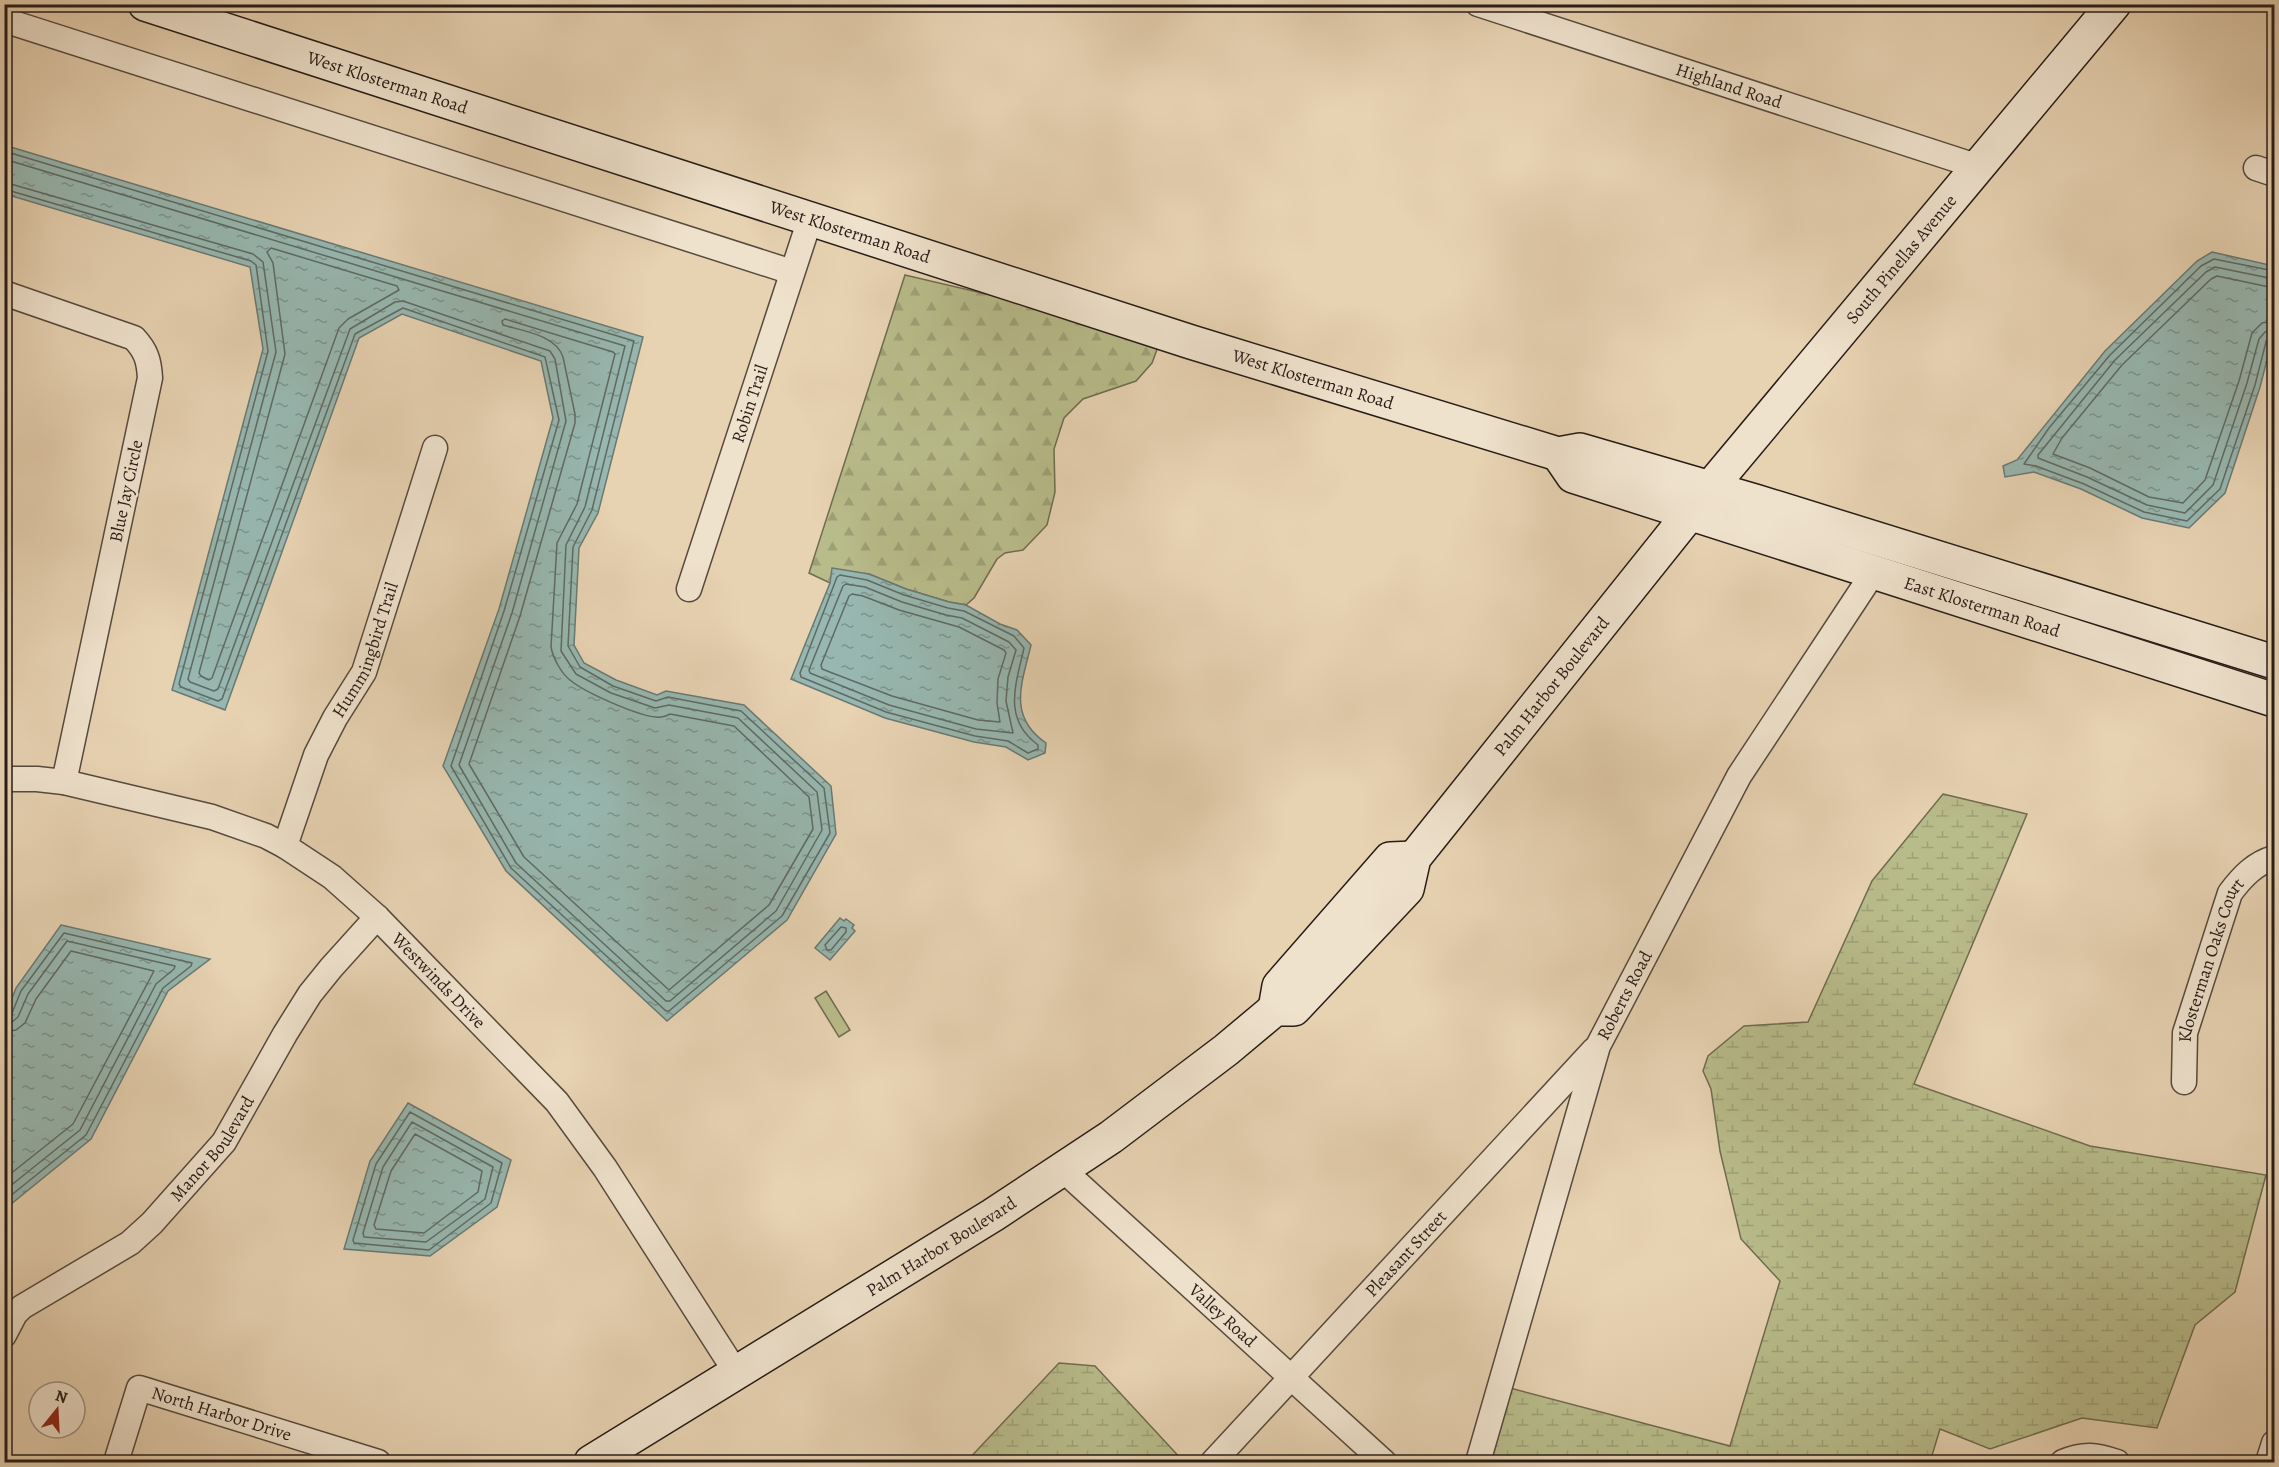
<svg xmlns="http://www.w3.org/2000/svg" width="2279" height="1467" font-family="Alegreya,serif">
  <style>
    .grass { fill: #b8bb8a; stroke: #706c50; stroke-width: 1.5 }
    .forest { fill: url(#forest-firs); stroke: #706c50; stroke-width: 1.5 }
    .wetland { fill: url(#wetland-marsh); stroke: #706c50; stroke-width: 1.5 }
    .water { fill: url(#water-ripples); stroke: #6a7973; stroke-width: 1.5 }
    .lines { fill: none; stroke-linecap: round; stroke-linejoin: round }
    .shore { stroke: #5f6a64; stroke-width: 1.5 }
    .street-casing { stroke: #574a3e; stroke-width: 27 }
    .secondary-casing { stroke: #271c17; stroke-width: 36 }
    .street { stroke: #efe2cd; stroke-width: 24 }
    .secondary { stroke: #efe2cd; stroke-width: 33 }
    .labels { text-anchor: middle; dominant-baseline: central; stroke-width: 5; stroke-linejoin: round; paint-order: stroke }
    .street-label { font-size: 18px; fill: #271c17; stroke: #efe2cd }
  </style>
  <defs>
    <pattern id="forest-firs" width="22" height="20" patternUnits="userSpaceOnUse" patternTransform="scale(1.5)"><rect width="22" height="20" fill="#b8bb8a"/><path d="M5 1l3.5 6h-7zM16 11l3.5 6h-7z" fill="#9ea076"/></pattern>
    <pattern id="wetland-marsh" width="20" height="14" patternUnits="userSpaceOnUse" patternTransform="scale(1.5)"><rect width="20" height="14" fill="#b8bb8a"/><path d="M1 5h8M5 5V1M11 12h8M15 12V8" fill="none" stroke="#9ea076"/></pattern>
    <pattern id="water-ripples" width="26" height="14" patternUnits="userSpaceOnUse" patternTransform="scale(1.5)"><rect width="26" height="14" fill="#97b7b0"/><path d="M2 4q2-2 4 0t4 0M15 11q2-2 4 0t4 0" fill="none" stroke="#7b948e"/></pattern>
  </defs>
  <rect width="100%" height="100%" fill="#e7d2b2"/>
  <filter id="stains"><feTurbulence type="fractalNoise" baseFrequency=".00333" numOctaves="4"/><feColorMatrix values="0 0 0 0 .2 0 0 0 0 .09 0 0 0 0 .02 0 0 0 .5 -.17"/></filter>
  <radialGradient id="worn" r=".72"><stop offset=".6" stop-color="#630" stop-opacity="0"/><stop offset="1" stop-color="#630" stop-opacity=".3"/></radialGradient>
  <path class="grass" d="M826,991L850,1030L839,1037L815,998Z"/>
  <path class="forest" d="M905,275L1058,311L1159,344L1152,363L1136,381L1083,399L1064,418L1054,449L1055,492L1047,525L1023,550L1005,553L997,559L974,598L966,605L949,602L906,589L869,574L830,583L809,573Z"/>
  <path class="wetland" d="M1943,794L2027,814L1914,1084L2090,1146L2266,1175L2235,1292L2195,1325L2157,1428L2082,1418L1990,1449L1940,1429L1930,1462H1489L1510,1388L1730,1446L1780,1281L1741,1239L1720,1151L1711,1089L1703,1071L1708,1056L1744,1026L1808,1022L1872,881Z
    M1059,1363L1095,1366L1184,1462H966Z"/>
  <path class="water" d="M4,145L643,337L598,513L579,548L574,645L584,663L616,680L657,695L666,691L744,705L831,786L836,834L787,920L667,1021L506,871L443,766L499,609L553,418L541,361L402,314L359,338L225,710L172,690L263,349L250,267L5,194Z
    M2212,252L2274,266V333L2260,387L2225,493L2189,528L2142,518L2081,489L2034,472L2005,477L2003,466L2017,460L2105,351L2197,261Z
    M832,568L869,574L906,589L949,602L966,605L1000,624L1017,630L1031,645C1022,683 1007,716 1046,743L1045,753L1028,760L1006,747L974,742L885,718L791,679L830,583Z
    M840,918L844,921L846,919L854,925L852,928L855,931L830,960L815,948Z
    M61,925L210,959L168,991L91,1139L5,1209V1016L16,988Z
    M408,1103L511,1160L497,1207L430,1256L344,1249L370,1161Z"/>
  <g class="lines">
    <path class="shore" d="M4,151L634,341L592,510L573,547L568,646L580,667L613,686L656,701L668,697L741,711L824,788L830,833L782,916L669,1011H666L511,868L451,766L504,611L559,420L545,357L403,308L355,334L222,699L218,701L181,687L179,684L268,351L256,265L251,261L4,189
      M4,159L625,346L585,507L566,545L561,651L576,674L611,693L655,708L669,705L738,718L817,792L822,830L776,911L670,1001H666L516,863L459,765L512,613L566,421L555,359L550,351L403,301L395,302L350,329L218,689L214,691L190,682L188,679L276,352L263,262L253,254L4,182
      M271,248L397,286L399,290L348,319L339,328L212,678L209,680L201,676L199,673L285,354L273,263L267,252Z
      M2274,271L2214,259L2201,266L2110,355L2049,428L2024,464L2036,466L2084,484L2144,512L2187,521L2220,489L2255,385L2266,342L2269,338L2274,337
      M2274,279L2215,267L2206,272L2115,360L2038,455V458L2087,477L2147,505L2185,513L2213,485L2247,383L2259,339L2265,332L2274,330
      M2274,288L2217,276L2211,279L2122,365L2062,438L2053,454L2090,468L2149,497L2183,503L2205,480L2239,381L2252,333L2262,323L2274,321
      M505,319L613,352L615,354L577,504L557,543L551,647C553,658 561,673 570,680C584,692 638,716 656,717C661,718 666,716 670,714L734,726L809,797L813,829L769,905L669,990L524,857L469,764L520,616L575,423V414L563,357C556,335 523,331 503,325L502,321Z
      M840,575L867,580L904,595L948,608L964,611L1014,636L1024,648C1016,684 1002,719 1038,745V749L1028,753L1008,741L975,736L886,712L801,677L800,673L837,577Z
      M846,584L865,587L902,602L946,615L962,618L1009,642L1016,650L1008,677L1006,701L1013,733L976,729L889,705L810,673L809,670L843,586Z
      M852,594L863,596L899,610L959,627L1004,650L1006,653L998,679L997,703L1000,722L978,720L892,696L822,669L821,665L849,596Z
      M841,927L846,928V932L831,950H827L825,945Z
      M4,1016L12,1013L21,991L64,933L192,963L191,966L163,988L86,1135L4,1201
      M4,1023L12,1022L18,1017L28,994L67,941L175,966L174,969L156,984L80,1130L4,1191
      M4,1032L16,1030L25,1023L36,999L71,951L154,971L73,1124L4,1179
      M410,1112L502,1163L491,1203L429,1250L354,1243L353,1240L376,1164Z
      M412,1122L493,1167L485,1199L426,1242L364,1237L363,1233L383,1167Z
      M415,1134L482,1171L478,1192L424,1233L376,1229L374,1225L391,1171Z"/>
    <g class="street-casing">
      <g id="street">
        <path id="s1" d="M1478,4L1979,167"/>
        <path d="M4,20L792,272"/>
        <path d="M2256,168L2274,174"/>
        <path d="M4,293L134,338C146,351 149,360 150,378L64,782"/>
        <path id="s2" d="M689,589L810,219"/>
        <path id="s3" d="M4,779H37L64,782L212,817L266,836L285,846L332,877L377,917L557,1102L605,1168L737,1374"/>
        <path id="s4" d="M285,846L316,755L335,718L364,672L435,448"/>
        <path id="s5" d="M2184,1082L2185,1033L2230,893C2242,877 2255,863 2274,858"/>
        <path id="s6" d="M1061,1168L1384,1462"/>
        <path id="s7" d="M4,1335L15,1314L22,1307L130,1243L152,1223L224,1142L285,1034L310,994L331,968L377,917"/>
        <path id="s8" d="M116,1462L139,1388L378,1462"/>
        <path id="s9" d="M1213,1462L1594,1050"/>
        <path id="s10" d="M1478,1462L1598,1046L1739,776L1873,573"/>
        <path d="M2063,1462C2084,1453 2096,1455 2117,1462"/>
        <path d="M2268,1462L2274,1443"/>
      </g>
    </g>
    <g class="secondary-casing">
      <g id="secondary">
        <path id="s11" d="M145,4L1191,342L1558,454L1580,450L1755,501L2274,662"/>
        <path id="s12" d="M1558,454L1573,476L2274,700"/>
        <path d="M1275,1009L1279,986L1390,859L1414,858"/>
        <path id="s13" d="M591,1462L993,1215L1111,1137L1226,1050L1275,1009H1294L1407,889L1414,858L1710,488L2114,4"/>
      </g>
    </g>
    <use href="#street" class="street"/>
    <use href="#secondary" class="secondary"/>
  </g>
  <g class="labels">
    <g class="street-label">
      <text stroke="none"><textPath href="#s11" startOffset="255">West Klosterman Road</textPath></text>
      <text stroke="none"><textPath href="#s1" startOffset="264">Highland Road</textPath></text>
      <text stroke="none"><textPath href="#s11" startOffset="741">West Klosterman Road</textPath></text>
      <text stroke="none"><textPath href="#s13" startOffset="1809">South Pinellas Avenue</textPath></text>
      <text stroke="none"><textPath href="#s11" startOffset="1227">West Klosterman Road</textPath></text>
      <text stroke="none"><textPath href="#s2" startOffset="195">Robin Trail</textPath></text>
      <text transform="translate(126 491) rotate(-78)">Blue Jay Circle</text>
      <text stroke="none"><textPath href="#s12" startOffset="456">East Klosterman Road</textPath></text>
      <text stroke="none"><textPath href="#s4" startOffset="213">Hummingbird Trail</textPath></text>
      <text stroke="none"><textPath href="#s13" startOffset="1257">Palm Harbor Boulevard</textPath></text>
      <text stroke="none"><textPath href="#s5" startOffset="126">Klosterman Oaks Court</textPath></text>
      <text stroke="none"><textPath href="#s3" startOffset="496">Westwinds Drive</textPath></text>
      <text stroke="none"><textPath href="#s10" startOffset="490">Roberts Road</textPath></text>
      <text stroke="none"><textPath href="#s7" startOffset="285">Manor Boulevard</textPath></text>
      <text stroke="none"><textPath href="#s13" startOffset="411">Palm Harbor Boulevard</textPath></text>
      <text stroke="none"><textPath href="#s9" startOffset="284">Pleasant Street</textPath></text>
      <text stroke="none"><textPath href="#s6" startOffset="219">Valley Road</textPath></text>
      <text stroke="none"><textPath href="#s8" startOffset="164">North Harbor Drive</textPath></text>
    </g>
  </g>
  <rect width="2279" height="1467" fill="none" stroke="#e7d2b2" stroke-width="24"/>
  <rect x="6" y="6" width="2267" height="1455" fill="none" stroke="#271c17" stroke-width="3"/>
  <rect x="12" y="12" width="2255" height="1443" fill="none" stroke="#271c17" stroke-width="1.5"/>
  <g transform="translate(57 1410) rotate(18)"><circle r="28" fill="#efe2cd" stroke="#9f9384" stroke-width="1.5"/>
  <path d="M0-4.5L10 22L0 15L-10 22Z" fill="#8f2418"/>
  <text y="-9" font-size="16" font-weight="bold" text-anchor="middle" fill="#271c17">N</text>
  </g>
  <rect width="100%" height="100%" filter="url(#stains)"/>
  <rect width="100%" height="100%" fill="url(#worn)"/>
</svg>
